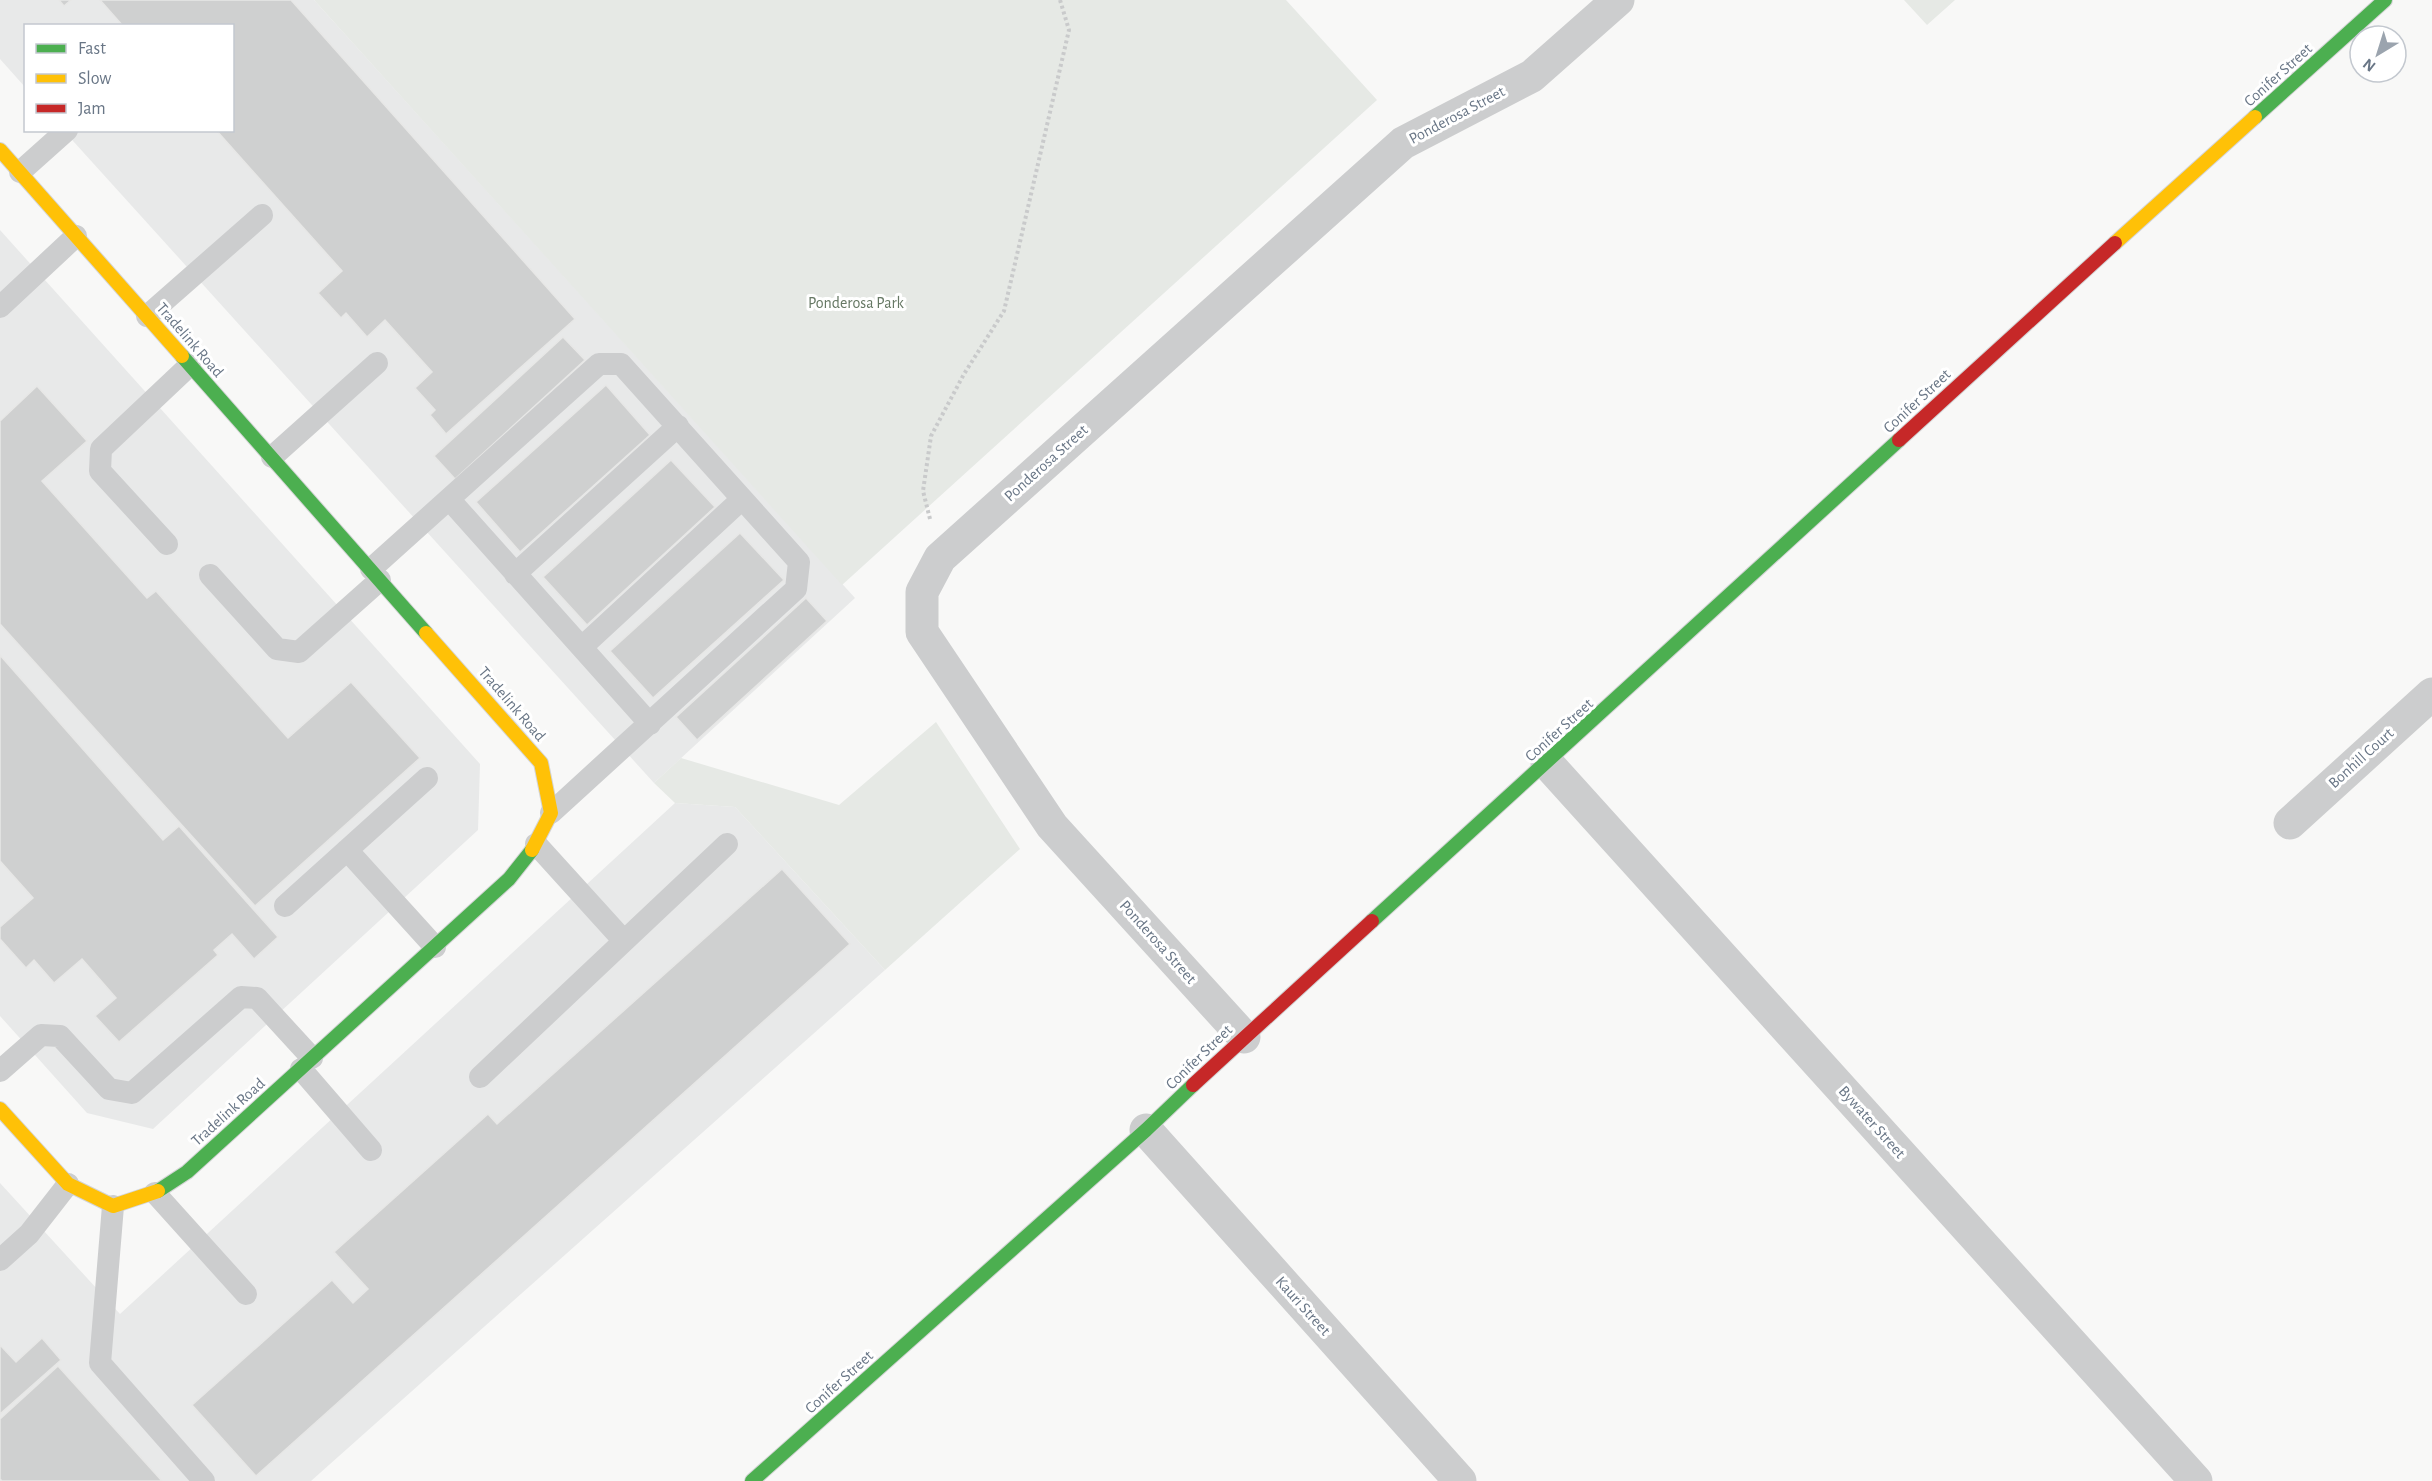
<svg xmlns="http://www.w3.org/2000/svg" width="2432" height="1481" font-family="'Alegreya Sans',sans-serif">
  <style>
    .built { fill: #e8e9e9 }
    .green { fill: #e6e9e5 }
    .building { fill: #cfd0d0; stroke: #e7e7e6; stroke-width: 1.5 }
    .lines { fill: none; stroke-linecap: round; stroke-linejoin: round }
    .fast-casing { stroke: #d4d5d6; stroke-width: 16 }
    .slow-casing { stroke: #d4d5d6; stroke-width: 16 }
    .jam-casing { stroke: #d4d5d6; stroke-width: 16 }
    .path { stroke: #c9cacb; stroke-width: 4; stroke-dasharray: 3 3; stroke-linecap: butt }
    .lane { stroke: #cccdce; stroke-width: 22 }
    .street { stroke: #cccdce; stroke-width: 33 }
    .fast { stroke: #4caf50; stroke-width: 14 }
    .slow { stroke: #ffc107; stroke-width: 14 }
    .jam { stroke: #c62828; stroke-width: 14 }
    .labels { text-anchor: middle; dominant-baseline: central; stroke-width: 6; stroke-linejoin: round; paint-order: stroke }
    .street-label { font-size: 16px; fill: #697686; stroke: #fff }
    .park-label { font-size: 16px; fill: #667864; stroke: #fff }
  </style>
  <rect width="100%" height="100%" fill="#f8f8f7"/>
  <path class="built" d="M0,0H314L855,598L654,783L64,131L232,130V26H26L25,87L0,59Z
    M0,230L480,764L478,830L153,1129L87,1113L0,1016Z
    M675,803L735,807L885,970L311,1481H0V1183L120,1314Z"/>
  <path class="green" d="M314,0H1286L1377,100L842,585Z
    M1904,0H1955L1927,25Z
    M936,722L1020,849L885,970L735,807L675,803L654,783L681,758L839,805Z"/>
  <path class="building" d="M59,0H71L64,6Z
    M100,0H291L575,319L446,434L430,415L435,410L415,388L432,372L385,320L367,337L346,313L341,318L318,293L342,271L216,130H232V26H123Z
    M563,337L585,360L455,479L434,456Z
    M606,385L650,435L520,552L476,502Z
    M37,386L87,441L42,481L147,598L156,591L288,738L351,682L420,758L255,906L0,624V421Z
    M671,460L715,507L587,625L543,577Z
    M740,533L784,580L653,698L610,651Z
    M806,598L827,621L697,740L676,717Z
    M0,655L163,840L179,826L278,937L254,959L232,934L214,950L218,955L119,1042L95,1016L116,998L82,959L54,983L34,960L26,968L0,939V927L33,898L0,861Z
    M782,869L850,944L256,1476L192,1405L332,1280L353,1303L368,1289L334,1252L488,1114L497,1124Z
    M42,1338L61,1360L0,1414V1345L16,1362Z
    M58,1366L162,1481H2L0,1479V1419Z"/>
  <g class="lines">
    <g class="fast-casing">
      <path id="fast" d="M2255,117L2385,0
        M182,356L426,633
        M1372,921L1899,440
        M158,1191L187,1172L509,879L532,850
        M752,1481L1146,1130L1193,1085"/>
    </g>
    <g class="slow-casing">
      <path id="slow" d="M0,150L182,356
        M2115,243L2255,117
        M426,633L541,763L551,813L532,850
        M0,1109L68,1184L113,1206L158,1191"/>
    </g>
    <g class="jam-casing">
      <path id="jam" d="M1899,440L2115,243
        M1193,1085L1372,921"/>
    </g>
    <path class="path" d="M930,519L923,491L931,436L964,374L1004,311L1069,30L1060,0"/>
    <path class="lane" d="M20,172L67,130
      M0,307L76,236
      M147,316L262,215
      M272,457L377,363
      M449,499L650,724
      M167,544L100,471L101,449L190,365
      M371,569L599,364H621L799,562L796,589L551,813
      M515,574L678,426
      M210,575L277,649L299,652L380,580
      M582,647L742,499
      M536,844L624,941
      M347,850L435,947
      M285,906L427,778
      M301,1069L371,1150
      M0,1071L41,1035L60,1036L109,1089L132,1093L241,997L257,998L312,1058
      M480,1077L727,844
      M155,1193L246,1294
      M113,1206L100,1363L204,1481
      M0,1260L29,1234L68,1184"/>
    <path class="street" d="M1547,763L2196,1481
      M2290,823L2432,694
      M1244,1037L1052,826L922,632V592L940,558L1403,143L1532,76L1618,0
      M1146,1130L1460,1481"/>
    <use href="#fast" class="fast"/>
    <use href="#slow" class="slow"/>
    <use href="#jam" class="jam"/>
  </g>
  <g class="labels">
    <g class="street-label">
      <text transform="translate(2278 75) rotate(-42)">Conifer Street</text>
      <text transform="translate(1457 115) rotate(-28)">Ponderosa Street</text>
      <text transform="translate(190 340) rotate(49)">Tradelink Road</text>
      <text transform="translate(1917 401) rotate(-43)">Conifer Street</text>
      <text transform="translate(1046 463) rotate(-42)">Ponderosa Street</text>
      <text transform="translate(512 704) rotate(49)">Tradelink Road</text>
      <text transform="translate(1559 730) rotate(-42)">Conifer Street</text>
      <text transform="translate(2361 758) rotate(-42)">Bonhill Court</text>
      <text transform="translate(1158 942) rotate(48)">Ponderosa Street</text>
      <text transform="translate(1199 1057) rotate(-44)">Conifer Street</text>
      <text transform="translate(228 1112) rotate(-42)">Tradelink Road</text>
      <text transform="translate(1872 1122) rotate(48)">Bywater Street</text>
      <text transform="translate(1303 1306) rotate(48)">Kauri Street</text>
      <text transform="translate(839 1382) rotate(-42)">Conifer Street</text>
    </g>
    <g class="park-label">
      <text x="856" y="303">Ponderosa Park</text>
    </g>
  </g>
  <rect x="24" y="24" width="210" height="108" fill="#ffffff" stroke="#c3c8cf" stroke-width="1.5"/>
  <rect x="36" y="44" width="30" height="9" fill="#4caf50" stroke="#c3c8cf" stroke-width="1.5"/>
  <text x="78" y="54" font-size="18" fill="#697686">Fast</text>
  <rect x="36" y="74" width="30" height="9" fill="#ffc107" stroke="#c3c8cf" stroke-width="1.5"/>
  <text x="78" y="84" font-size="18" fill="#697686">Slow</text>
  <rect x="36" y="104" width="30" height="9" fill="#c62828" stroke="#c3c8cf" stroke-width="1.5"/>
  <text x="78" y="114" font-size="18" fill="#697686">Jam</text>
  <g transform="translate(2378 54) rotate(218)"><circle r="28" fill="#ffffff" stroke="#c3c8cf" stroke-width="1.5"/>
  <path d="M0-4.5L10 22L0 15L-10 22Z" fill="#9ba4ae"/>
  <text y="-9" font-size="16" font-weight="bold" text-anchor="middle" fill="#697686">N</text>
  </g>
</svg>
